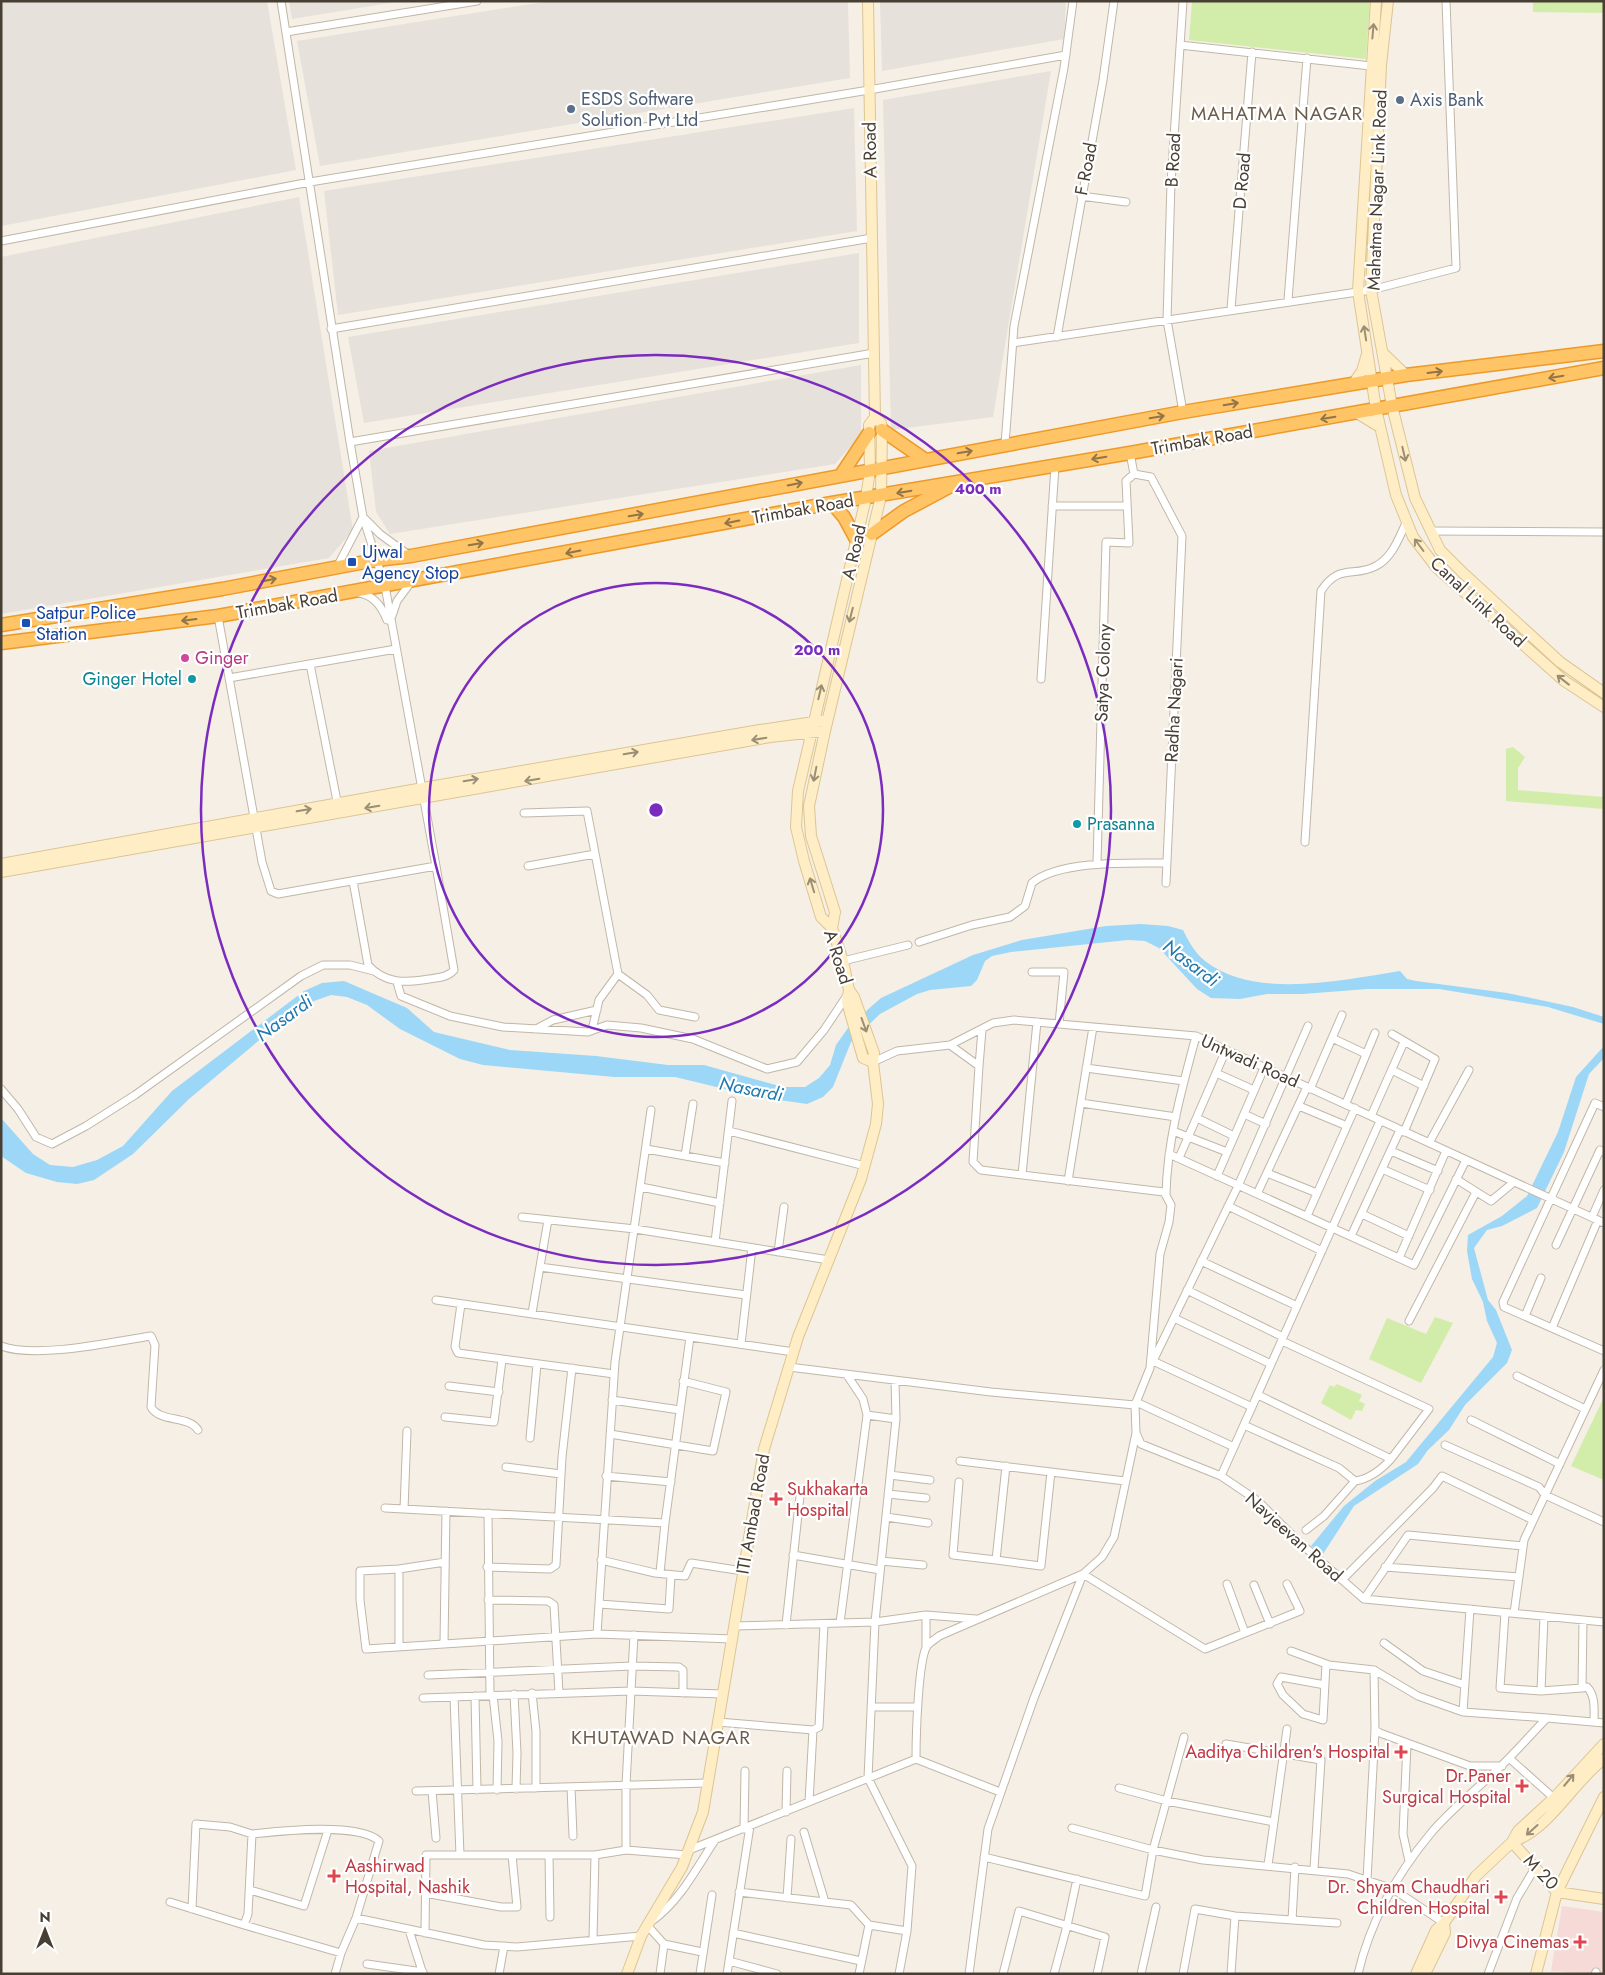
<svg xmlns="http://www.w3.org/2000/svg" width="1605" height="1975" font-family="Jost,sans-serif">
  <style>
    .industrial { fill: #e7e1db }
    .medical { fill: #f6dad8 }
    .green { fill: #d2edaa }
    .water { fill: #9cd7f7 }
    .lines { fill: none; stroke-linecap: round; stroke-linejoin: round }
    .street-casing { stroke: #c1b7a7; stroke-width: 9 }
    .secondary-casing { stroke: #dcc593; stroke-width: 12 }
    .highway-casing { stroke: #ed9a28; stroke-width: 15 }
    .street { stroke: #fff; stroke-width: 7 }
    .secondary { stroke: #ffeec5; stroke-width: 10 }
    .highway { stroke: #ffc466; stroke-width: 12 }
    .oneway { stroke: #9a8e75 }
    .oneway2 { stroke: #917448 }
    .ring { fill: none; stroke: #7b2cbf; stroke-width: 2.5 }
    .service-dot { fill: #5c6f8a; stroke: #fff; stroke-width: 2 }
    .transit-dot { fill: #1a4fb4; stroke: #fff; stroke-width: 2 }
    .hotel-dot { fill: #d1479c; stroke: #fff; stroke-width: 2 }
    .culture-dot { fill: #0f9aa8; stroke: #fff; stroke-width: 2 }
    .health-dot { fill: #e0444e; stroke: #fff; stroke-width: 2 }
    .labels { text-anchor: middle; dominant-baseline: central; stroke-width: 4.5; stroke-linejoin: round; paint-order: stroke }
    .service-label { font-size: 18px; fill: #4e5e75; stroke: #fff; text-anchor: start }
    .street-label { font-size: 18px; fill: #483f34; stroke: #fff }
    .transit-label { font-size: 18px; fill: #164399; stroke: #fff; text-anchor: start }
    .hotel-label { font-size: 18px; fill: #b23c85; stroke: #fff; text-anchor: start }
    .culture-label { font-size: 18px; fill: #0d838f; stroke: #fff; text-anchor: end }
    .health-label { font-size: 18px; fill: #be3a42; stroke: #fff; text-anchor: end }
    .neighbourhood-label { font-size: 19px; letter-spacing: 1px; fill: #6c5d4a; stroke: #fff }
    .water-label { font-size: 19px; font-style: italic; fill: #2179ae; stroke: #fff }
    .centre { fill: #7b2cbf; stroke: #fff; stroke-width: 2.5 }
    .ring-label { font-size: 15px; text-anchor: middle; font-weight: bold; fill: #7b2cbf; stroke: #fff; stroke-width: 4.5; stroke-linejoin: round; paint-order: stroke }
  </style>
  <rect width="100%" height="100%" fill="#f5efe6"/>
  <path class="industrial" d="M1,1H267L296,170L1,226Z
    M289,1H402L292,19Z
    M550,1H848L850,78L320,166L297,41Z
    M880,1H1066L1064,39L882,71Z
    M1051,71L993,417L891,430L883,100Z
    M854,108L857,231L338,315L324,191Z
    M299,197L353,530L329,558L1,614V257Z
    M859,253V343L364,423L348,337Z
    M861,365V435L835,464L390,534L376,512L369,451Z"/>
  <path class="medical" d="M1562,1906L1604,1912V1974L1551,1971Z"/>
  <path class="green" d="M1192,1H1370L1366,59L1189,40Z
    M1533,1H1604V13L1533,12Z
    M1513,747L1525,757L1518,768V790L1604,797V809L1506,801V749Z
    M1435,1317L1453,1323L1421,1383L1369,1359L1387,1318L1426,1334Z
    M1337,1384L1362,1395L1359,1401L1365,1404L1362,1411L1356,1410L1351,1420L1321,1403L1330,1385L1334,1387Z
    M1604,1397V1480L1571,1466Z"/>
  <path class="water" d="M1141,924L1168,926L1183,930C1189,942 1195,953 1205,961C1255,1000 1342,980 1400,971L1407,979L1416,981L1507,993L1573,1007L1604,1017V1024L1548,1007L1439,989H1367L1303,994H1267L1240,999L1211,998L1197,989L1159,948L1145,941L1128,940L1011,952L992,956L985,961L977,980L971,986L930,990L917,994L880,1014L851,1042L833,1087L823,1097L807,1104L758,1097L675,1077H614L483,1065L460,1059L400,1029L367,1005L347,997L331,995L314,1001L287,1017L189,1099L133,1154L94,1180L77,1184L57,1182L26,1173L1,1156V1118L33,1154L50,1165L73,1167L97,1160L123,1146L172,1091L304,991L322,983L344,981L407,1008L434,1032L510,1050L596,1056L668,1065H704L783,1087H805L819,1078L830,1065L836,1045L850,1025L881,998L973,955L1022,940L1106,926Z
    M1604,1046V1058L1589,1074L1564,1152L1537,1208L1502,1226L1487,1230L1474,1248L1488,1300L1496,1310L1512,1350L1507,1363L1465,1405L1449,1430L1428,1450L1418,1464L1354,1506L1323,1554L1311,1546L1344,1506L1375,1481L1406,1462L1493,1357L1497,1343L1487,1321L1483,1302L1472,1279L1467,1251L1468,1235L1502,1216L1527,1196L1558,1132L1576,1077Z"/>
  <g class="lines">
    <g class="street-casing">
      <path id="street" d="M286,32L477,1
        M1180,45L1371,66
        M1081,196L1126,202
        M1,241L310,182L869,90L1066,55
        M1288,300L1307,58
        M1231,309L1252,52
        M331,329L872,238
        M1057,337L1103,80L1114,1
        M1013,343L1371,290L1456,268L1446,1
        M1183,412L1167,320L1171,183L1183,1
        M350,442L874,353
        M1005,444L1014,326L1064,68L1073,1
        M1134,474L1151,477L1182,536L1166,883
        M1052,506H1127
        M1430,531L1604,532
        M337,567L363,517L380,534L410,556
        M359,593C373,595 382,607 387,620
        M218,616L262,862L271,891L278,894L436,866L385,586L363,517L350,442L281,1
        M392,616L397,601L411,582
        M310,664L338,806
        M229,678L396,649
        M1041,679L1055,466
        M524,813L587,811L618,974L647,995L659,1010L695,1017
        M1305,842L1321,591C1339,563 1353,578 1376,566C1393,557 1399,537 1407,521
        M1097,863L1106,542L1129,543L1126,481L1134,474L1130,453
        M528,866L595,854
        M353,881L368,965C385,984 405,983 429,979C438,978 448,977 454,970L436,866
        M919,942L972,925L1010,917L1025,906L1032,883C1059,860 1132,863 1166,863
        M843,961L908,945
        M1032,972H1064L1059,1024
        M397,982L401,996L450,1016L503,1027L588,1032L607,1025L641,1028L693,1039L767,1069L797,1062L824,1030L846,997
        M536,1029L553,1020L597,1010
        M592,1030L599,1000L618,974
        M1392,1034L1435,1059L1404,1132
        M1332,1038L1366,1054
        M950,1045L979,1066L973,1162L981,1170L1164,1192L1171,1205L1169,1222L1160,1254L1150,1368L1135,1405L1136,1433L1141,1444L1221,1476
        M873,1062L897,1051L950,1045L993,1023L1014,1020L1196,1036L1604,1223
        M979,1066L982,1030
        M1086,1068L1184,1081
        M1392,1070L1424,1086
        M1216,1073L1254,1090
        M1,1089L18,1109L36,1137L52,1144L86,1126L135,1095L301,976L323,965H350L374,971
        M1310,1089L1342,1015
        M1081,1103L1176,1117
        M1346,1103L1375,1033
        M1299,1106L1347,1126
        M1604,1107L1595,1103L1503,1302L1504,1307L1604,1351
        M1244,1114L1266,1124
        M1371,1116L1404,1042
        M1197,1118L1234,1136
        M1380,1121L1221,1476L1258,1501L1299,1542L1364,1599L1604,1622
        M729,1131L865,1166
        M1173,1131L1227,1152
        M1429,1143L1469,1070
        M646,1149L725,1163
        M1391,1151L1438,1171
        M1169,1154L1414,1265L1466,1160
        M685,1156L693,1104
        M1179,1158L1226,1050
        M1382,1169L1430,1190
        M1267,1173L1317,1193
        M1022,1175L1037,1022
        M1217,1176L1264,1068
        M1456,1179L1491,1201L1514,1182
        M1068,1181L1093,1027
        M641,1187L720,1203
        M1257,1194L1307,1087
        M1166,1195C1167,1141 1182,1088 1196,1036
        M1228,1206L1322,1251
        M1362,1214L1409,1236
        M1307,1216L1355,1108
        M522,1217L635,1229L829,1260
        M1592,1217L1604,1190
        M1351,1236L1400,1130
        M715,1242L732,1101
        M1556,1245L1600,1150L1604,1152
        M778,1252L784,1207
        M1399,1258L1446,1151
        M1201,1261L1297,1306
        M540,1267L746,1295
        M1187,1290L1283,1337
        M436,1300L794,1352
        M461,1304L455,1347L458,1353L614,1374
        M532,1313L548,1220
        M1525,1316L1541,1278
        M1174,1318L1271,1364
        M1409,1321L1476,1192
        M1552,1328L1598,1220
        M741,1344L752,1248
        M1,1346C37,1359 112,1342 151,1336L155,1345L151,1407C160,1423 189,1415 198,1430
        M1153,1361L1252,1407
        M1152,1363L1238,1186L1308,1026
        M789,1367L991,1392L1135,1405
        M1517,1376L1585,1409
        M895,1381L896,1419L875,1622L868,1778L912,1866L907,1931
        M449,1386L499,1392
        M1258,1395L1391,1459L1429,1409L1282,1341
        M612,1400L680,1410
        M1136,1402L1234,1447
        M867,1415L896,1419
        M445,1417L494,1422L502,1360
        M1471,1420L1560,1464
        M1244,1425L1339,1468L1355,1481L1324,1516L1306,1530
        M610,1434L713,1451L726,1392L683,1381
        M530,1438L537,1364
        M1445,1445L1539,1487L1545,1495L1604,1522
        M960,1461L1125,1481
        M1006,1466L996,1560L1041,1566L1051,1472
        M506,1467L561,1474
        M890,1475L930,1480
        M606,1476L671,1482
        M1355,1481C1369,1479 1381,1470 1391,1459
        M959,1482L953,1555L996,1560
        M888,1494L926,1498
        M385,1508L665,1523L690,1337
        M404,1509L407,1431
        M488,1513L490,1695
        M886,1517L928,1523
        M793,1555L880,1570
        M601,1560L655,1573L685,1576L691,1563L743,1571
        M881,1561L923,1565
        M445,1562L399,1569L360,1571V1600L366,1649L597,1634L732,1639
        M487,1567L550,1569L556,1565L562,1457L572,1368
        M1385,1567L1519,1577
        M399,1569V1647
        M660,1573L665,1523
        M1342,1580L1433,1488L1442,1476L1533,1520
        M1227,1584L1245,1633
        M1254,1585L1270,1624
        M1364,1599L1408,1535L1523,1546
        M488,1600L548,1601L554,1605L559,1693
        M599,1604L669,1609L671,1575
        M1505,1613L1500,1688L1541,1691L1582,1688L1583,1620
        M1514,1613L1524,1540L1604,1370
        M926,1615L976,1619
        M840,1623L867,1415L863,1399L847,1375
        M786,1625L800,1496
        M734,1626L875,1622L926,1615V1647
        M597,1634L615,1362L651,1110
        M1384,1643L1423,1671L1465,1685
        M444,1644L446,1511
        M1291,1651L1329,1665L1374,1670L1375,1730L1380,1733L1470,1766H1502
        M1374,1670L1418,1696L1463,1712
        M428,1675L632,1666L679,1667L683,1670V1693
        M1325,1685L1281,1677L1277,1684L1283,1695L1303,1714L1323,1720L1326,1664
        M1582,1688L1587,1687C1596,1696 1594,1711 1594,1722
        M1541,1691L1544,1616
        M532,1693L536,1731V1788
        M514,1694L517,1753L516,1789
        M493,1695L498,1741L497,1790
        M475,1696L477,1790
        M454,1697L460,1855
        M423,1698L631,1691L723,1694
        M871,1707H917
        M1547,1718L1604,1723
        M718,1722L813,1730L809,1802
        M813,1730L819,1727L824,1624
        M1226,1744L1321,1760L1314,1869
        M1407,1744L1403,1834L1409,1861
        M1509,1758L1556,1800
        M916,1759L1000,1792
        M571,1787L573,1836
        M1119,1788L1167,1801L1274,1822
        M416,1791L708,1783
        M432,1791L436,1838
        M786,1812L787,1771
        M1072,1828L1153,1850L1203,1860L1348,1874L1393,1889L1444,1923
        M744,1829L745,1771
        M804,1832L825,1902
        M626,1850V1785L634,1635
        M689,1850L916,1759C916,1739 918,1660 927,1646C930,1642 936,1639 939,1636L1083,1574L1205,1649L1300,1611L1287,1584
        M549,1855L550,1917
        M984,1857L1145,1896L1153,1850L1184,1737
        M1268,1865L1287,1729
        M1367,1880L1375,1730
        M250,1890L304,1906L328,1830
        M739,1892L851,1905L869,1925L907,1931L899,1974
        M425,1893L501,1907H517L512,1855
        M787,1898L791,1839
        M170,1902L244,1925
        M192,1909L196,1824L230,1827L252,1834
        M356,1918L379,1841C358,1822 280,1831 252,1834L248,1914L244,1925L341,1953L356,1918L484,1945L517,1947L641,1936
        M1292,1920L1295,1867
        M652,1921C680,1901 696,1869 715,1840
        M647,1925L664,1944L660,1974
        M409,1930L423,1974
        M425,1933L426,1855H595L626,1850L687,1855
        M733,1933L861,1961
        M593,1939L595,1855
        M664,1944L702,1952
        M729,1961L777,1974
        M367,1964L423,1972
        M335,1974L341,1953
        M499,1974L504,1946
        M700,1974L712,1895
        M727,1974L750,1826
        M859,1974L869,1925
        M969,1974L988,1829L1034,1698L1083,1574L1102,1557L1114,1537L1136,1433
        M1003,1974L1019,1911L1105,1937L1097,1974
        M1054,1974L1067,1926L1077,1879
        M1141,1974L1156,1907
        M1183,1974L1195,1909L1235,1916L1337,1923
        M1231,1974L1235,1916
        M1358,1974C1370,1922 1397,1874 1431,1833C1451,1809 1477,1789 1500,1767C1516,1752 1531,1734 1547,1718L1463,1712L1470,1609
        M1488,1974L1517,1898L1535,1868
        M1595,1974L1596,1972"/>
    </g>
    <g class="secondary-casing">
      <path id="secondary" d="M1376,1L1358,291L1376,409L1396,495L1413,537L1436,567L1563,680L1604,707
        M1388,1L1381,65L1371,290L1392,406L1415,498L1440,550L1462,572L1560,662L1604,693
        M1383,353L1406,375
        M1353,384L1362,371L1367,354
        M1357,413L1380,427
        M1,864L423,788L760,730L827,720
        M1,872L770,737L825,731
        M832,928L835,912L811,836L809,806L825,731L881,496L882,430L881,423L875,417
        M849,990L847,1002L863,1058L873,1062
        M1512,1842C1551,1828 1572,1783 1604,1759
        M1512,1842L1557,1892L1604,1899
        M627,1974L641,1936L682,1867L703,1812L764,1449L798,1337L861,1179L876,1124L878,1104L873,1062L874,1053L854,997L849,990L843,961L832,928L821,917L804,861L796,827L798,791L866,498L870,470L869,425L875,417L868,1
        M1416,1974L1436,1930L1444,1923L1476,1876L1512,1842L1518,1831L1554,1798L1604,1744
        M1425,1974L1445,1933L1444,1923
        M1536,1974L1557,1892L1604,1797"/>
    </g>
    <g class="highway-casing">
      <path id="highway" d="M882,430L924,459
        M841,475L869,433
        M832,503L844,517L857,541
        M872,534L904,511L949,487
        M1,625L222,589L376,560L411,556L1183,412L1406,375L1604,351
        M1,643L218,616L832,503L1130,453L1604,368"/>
    </g>
    <use href="#street" class="street"/>
    <use href="#secondary" class="secondary"/>
    <use href="#highway" class="highway"/>
  </g>
  <defs><path id="oneway-shaft" d="M-6 0H5M1.5-3L5.5 0L1.5 3" fill="none" stroke-width="1.6" stroke-linecap="round" stroke-linejoin="round" transform="scale(1.25)"/></defs>
  <g class="oneway">
    <use href="#oneway-shaft" transform="translate(1373 31) rotate(-85)"/>
    <use href="#oneway-shaft" transform="translate(1365 333) rotate(-99)"/>
    <use href="#oneway-shaft" transform="translate(1404 454) rotate(77)"/>
    <use href="#oneway-shaft" transform="translate(1419 545) rotate(-127)"/>
    <use href="#oneway-shaft" transform="translate(851 615) rotate(104)"/>
    <use href="#oneway-shaft" transform="translate(1563 680) rotate(-142)"/>
    <use href="#oneway-shaft" transform="translate(820 692) rotate(-77)"/>
    <use href="#oneway-shaft" transform="translate(759 739) rotate(170)"/>
    <use href="#oneway-shaft" transform="translate(631 753) rotate(-10)"/>
    <use href="#oneway-shaft" transform="translate(815 774) rotate(101)"/>
    <use href="#oneway-shaft" transform="translate(471 780) rotate(-9)"/>
    <use href="#oneway-shaft" transform="translate(532 780) rotate(170)"/>
    <use href="#oneway-shaft" transform="translate(372 807) rotate(170)"/>
    <use href="#oneway-shaft" transform="translate(304 810) rotate(-10)"/>
    <use href="#oneway-shaft" transform="translate(812 885) rotate(-107)"/>
    <use href="#oneway-shaft" transform="translate(864 1025) rotate(70)"/>
    <use href="#oneway-shaft" transform="translate(1569 1780) rotate(-50)"/>
    <use href="#oneway-shaft" transform="translate(1532 1830) rotate(138)"/>
  </g>
  <g class="oneway2">
    <use href="#oneway-shaft" transform="translate(1435 372) rotate(-7)"/>
    <use href="#oneway-shaft" transform="translate(1556 377) rotate(170)"/>
    <use href="#oneway-shaft" transform="translate(1231 404) rotate(-9)"/>
    <use href="#oneway-shaft" transform="translate(1157 417) rotate(-10)"/>
    <use href="#oneway-shaft" transform="translate(1328 418) rotate(170)"/>
    <use href="#oneway-shaft" transform="translate(965 452) rotate(-10)"/>
    <use href="#oneway-shaft" transform="translate(1099 458) rotate(170)"/>
    <use href="#oneway-shaft" transform="translate(795 484) rotate(-11)"/>
    <use href="#oneway-shaft" transform="translate(904 492) rotate(170)"/>
    <use href="#oneway-shaft" transform="translate(636 515) rotate(-10)"/>
    <use href="#oneway-shaft" transform="translate(732 522) rotate(169)"/>
    <use href="#oneway-shaft" transform="translate(476 544) rotate(-10)"/>
    <use href="#oneway-shaft" transform="translate(573 552) rotate(169)"/>
    <use href="#oneway-shaft" transform="translate(269 580) rotate(-11)"/>
    <use href="#oneway-shaft" transform="translate(189 620) rotate(173)"/>
  </g>
  <g class="ring">
    <circle cx="656" cy="810" r="227"/>
    <circle cx="656" cy="810" r="455"/>
  </g>
  <g class="service-dot">
    <circle cx="1400" cy="100" r="5"/>
    <circle cx="571" cy="109" r="5"/>
  </g>
  <g class="transit-dot">
    <rect x="347" y="557" width="10" height="10" rx="2.5"/>
    <rect x="21" y="618" width="10" height="10" rx="2.5"/>
  </g>
  <circle class="hotel-dot" cx="185" cy="658" r="5"/>
  <g class="culture-dot">
    <circle cx="192" cy="679" r="5"/>
    <circle cx="1077" cy="824" r="5"/>
  </g>
  <g class="health-dot">
    <path d="M773.5 1491.5h5v5h5v5h-5v5h-5v-5h-5v-5h5z"/>
    <path d="M1398.5 1744.5h5v5h5v5h-5v5h-5v-5h-5v-5h5z"/>
    <path d="M1519.5 1778.5h5v5h5v5h-5v5h-5v-5h-5v-5h5z"/>
    <path d="M331.5 1868.5h5v5h5v5h-5v5h-5v-5h-5v-5h5z"/>
    <path d="M1498.5 1889.5h5v5h5v5h-5v5h-5v-5h-5v-5h5z"/>
    <path d="M1577.5 1934.5h5v5h5v5h-5v5h-5v-5h-5v-5h5z"/>
  </g>
  <g class="labels">
    <g class="service-label">
      <text x="581" y="99">ESDS Software<tspan x="581" dy="21">Solution Pvt Ltd</tspan></text>
      <text x="1410" y="100">Axis Bank</text>
    </g>
    <g class="street-label">
      <text transform="translate(870 150) rotate(-91)">A Road</text>
      <text transform="translate(1173 160) rotate(-87)">B Road</text>
      <text transform="translate(1086 169) rotate(-79)">F Road</text>
      <text transform="translate(1242 181) rotate(-85)">D Road</text>
      <text transform="translate(1377 190) rotate(-88)">Mahatma Nagar Link Road</text>
      <text transform="translate(1202 440) rotate(-10)">Trimbak Road</text>
      <text transform="translate(803 509) rotate(-10)">Trimbak Road</text>
      <text transform="translate(854 552) rotate(-77)">A Road</text>
      <text transform="translate(1478 602) rotate(43)">Canal Link Road</text>
      <text transform="translate(287 604) rotate(-10)">Trimbak Road</text>
      <text transform="translate(1103 673) rotate(-88)">Satya Colony</text>
      <text transform="translate(1174 710) rotate(-87)">Radha Nagari</text>
      <text transform="translate(838 957) rotate(72)">A Road</text>
      <text transform="translate(1250 1061) rotate(24)">Untwadi Road</text>
      <text transform="translate(753 1514) rotate(-80)">ITI Ambad Road</text>
      <text transform="translate(1294 1537) rotate(42)">Navjeevan Road</text>
      <text transform="translate(1541 1872) rotate(46)">M 20</text>
    </g>
    <g class="transit-label">
      <text x="362" y="552">Ujwal<tspan x="362" dy="21">Agency Stop</tspan></text>
      <text x="36" y="613">Satpur Police<tspan x="36" dy="21">Station</tspan></text>
    </g>
    <g class="hotel-label">
      <text x="195" y="658">Ginger</text>
    </g>
    <g class="culture-label">
      <text x="182" y="679">Ginger Hotel</text>
      <text x="1087" y="824" text-anchor="start">Prasanna</text>
    </g>
    <g class="health-label">
      <text x="787" y="1489" text-anchor="start">Sukhakarta<tspan x="787" dy="21">Hospital</tspan></text>
      <text x="1390" y="1752">Aaditya Children's Hospital</text>
      <text x="1511" y="1776">Dr.Paner<tspan x="1511" dy="21">Surgical Hospital</tspan></text>
      <text x="345" y="1866" text-anchor="start">Aashirwad<tspan x="345" dy="21">Hospital, Nashik</tspan></text>
      <text x="1490" y="1887">Dr. Shyam Chaudhari<tspan x="1490" dy="21">Children Hospital</tspan></text>
      <text x="1569" y="1942">Divya Cinemas</text>
    </g>
    <g class="neighbourhood-label">
      <text x="1277" y="113">MAHATMA NAGAR</text>
      <text x="661" y="1737">KHUTAWAD NAGAR</text>
    </g>
    <g class="water-label">
      <text transform="translate(1191 963) rotate(37)">Nasardi</text>
      <text transform="translate(284 1018) rotate(-36)">Nasardi</text>
      <text transform="translate(751 1089) rotate(11)">Nasardi</text>
    </g>
  </g>
  <circle cx="656" cy="810" r="8" class="centre"/>
  <g class="ring-label">
    <text x="978" y="494">400 m</text>
    <text x="817" y="655">200 m</text>
  </g>
  <rect width="1605" height="1975" fill="none" stroke="#483f34" stroke-width="5"/>
  <g transform="translate(45 1930)" stroke="#ffffff" stroke-width="4" paint-order="stroke">
  <path d="M0-4L9 19L0 12L-9 19Z" fill="#483f34"/>
  <text y="-8" font-size="14" font-weight="bold" text-anchor="middle" fill="#483f34">N</text>
  </g>
</svg>
